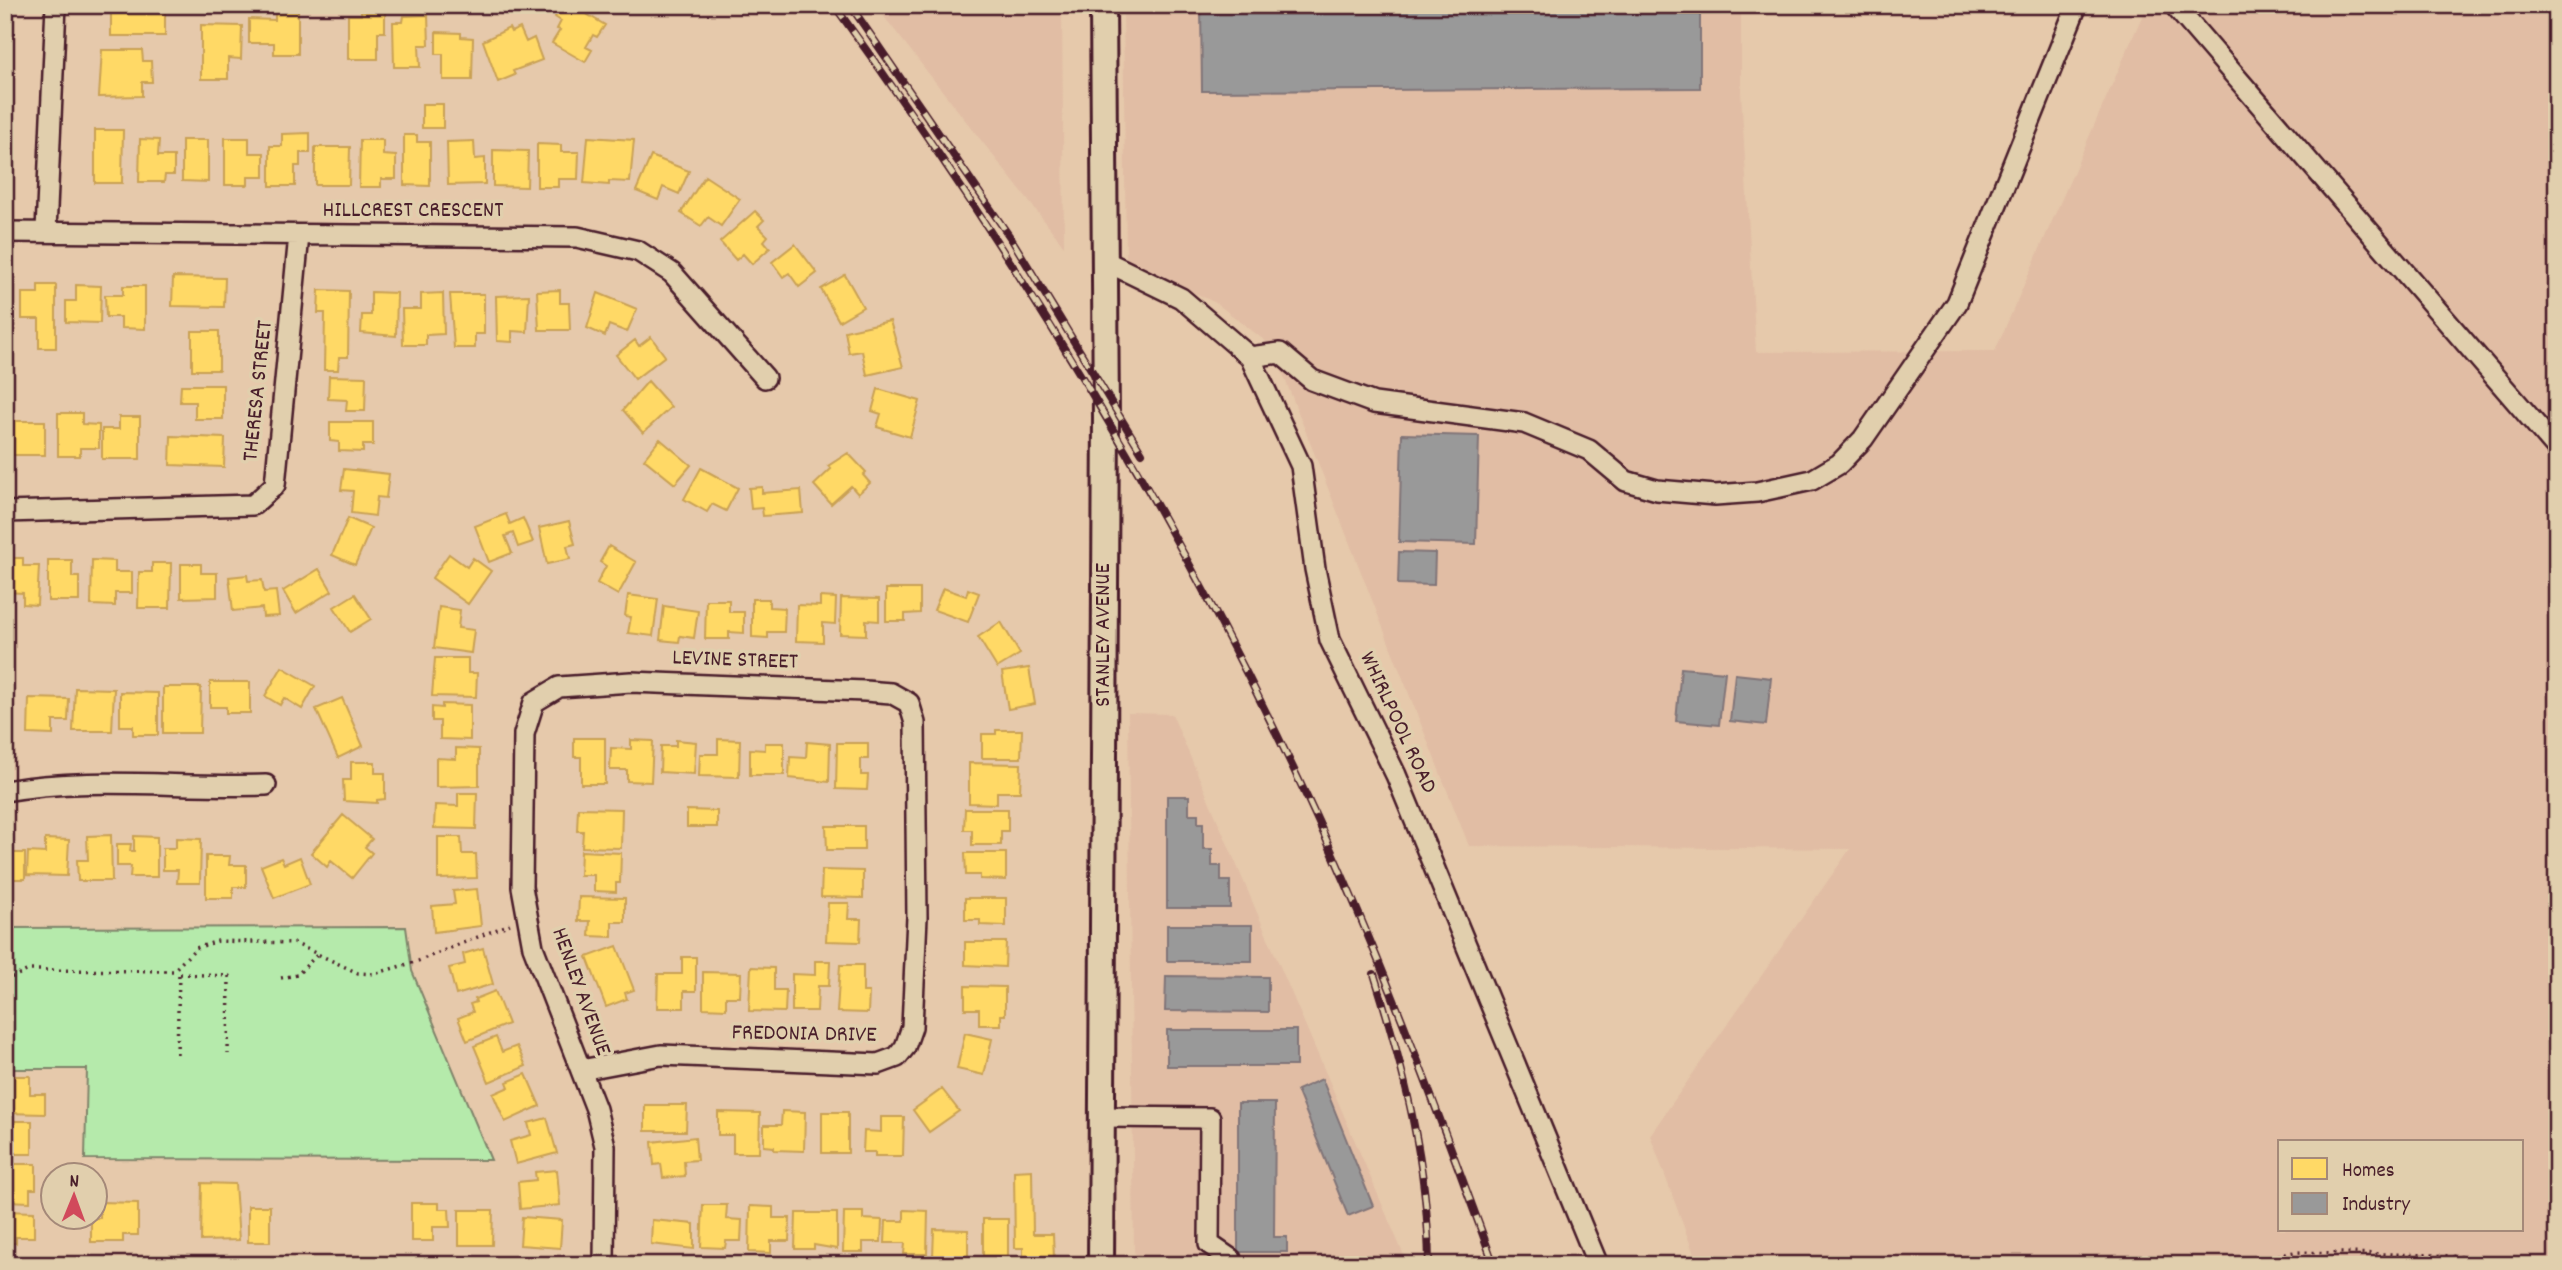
<svg xmlns="http://www.w3.org/2000/svg" width="2562" height="1270" font-family="Dekko,sans-serif">
  <style>
    .built { fill: #e1bda4; fill-rule: evenodd }
    .green { fill: #b5eaab; stroke: #80846b; stroke-width: 2 }
    .homes { fill: #ffd966; stroke: #c9a154; stroke-width: 2 }
    .industry { fill: #999; stroke: #817478; stroke-width: 2 }
    .lines { fill: none; stroke-linecap: round; stroke-linejoin: round }
    .minor-casing { stroke: #4a1f2b; stroke-width: 24 }
    .major-casing { stroke: #4a1f2b; stroke-width: 30 }
    .path { stroke: #4a1f2b; stroke-width: 3.5; stroke-dasharray: 2 5; stroke-linecap: butt }
    .minor { stroke: #e1cfad; stroke-width: 19 }
    .major { stroke: #e1cfad; stroke-width: 24 }
    .rail-casing { stroke: #4a1f2b; stroke-width: 8 }
    .rail { stroke: #e1cfad; stroke-width: 5; stroke-dasharray: 16; stroke-linecap: butt }
    .labels { text-anchor: middle; dominant-baseline: central; stroke-width: 7; stroke-linejoin: round; paint-order: stroke }
    .street-label { font-size: 23px; fill: #4a1f2b; stroke: #e1cfad }
  </style>
  <rect width="100%" height="100%" fill="#e6c9ab"/>
  <filter id="ink" filterUnits="userSpaceOnUse"><feTurbulence type="fractalNoise" baseFrequency=".0143" numOctaves="2"/><feDisplacementMap in="SourceGraphic" scale="14" xChannelSelector="R" yChannelSelector="G"/><feConvolveMatrix kernelMatrix="1 2 1 2 8 2 1 2 1" color-interpolation-filters="sRGB"/></filter>
  <g filter="url(#ink)">
    <path class="built" d="M875,5H1062L1064,246Z
      M1123,5H1741V92L1756,352L1995,351L2147,5H2557V1265H1698L1650,1135L1850,849L1469,846L1272,346L1216,303L1126,261ZM2280,1142H2522V1230H2280Z
      M1128,713L1172,714L1408,1265H1146L1134,1252Z"/>
    <path class="green" d="M406,927L412,971L491,1160L85,1159L87,1069H5V928Z"/>
    <path class="homes" d="M562,5H571L605,25L597,37L593,35L586,47L592,50L585,62L552,43L560,30L557,29L561,21L555,17Z
      M122,8L165,9V36H111V13H122Z
      M275,10H298V54H274V43H249V19L275,20Z
      M361,11H385V32H378V59H348V15H361Z
      M428,15L429,45H419L420,67H394L393,22H403L404,16Z
      M201,25L242,26L241,59L228,58V79H201Z
      M509,28L511,32L520,28L526,42L534,38L542,60L513,71L515,75L498,82L483,41Z
      M436,32L461,33V37L473,38L472,80H443V54H436Z
      M102,50H142L143,61H151L152,82H142V96L99,97Z
      M422,104H443V128H422Z
      M95,130H123L122,183H95Z
      M310,133V153H300V166H295V186H270V146H282V134Z
      M404,135H417V142H430V186L404,185Z
      M588,137L634,140L630,182L609,181V185L584,183Z
      M225,138H249V153H264V177H248V185H225Z
      M140,139L159,140L158,156H174V175H165L164,182H139Z
      M182,140H208V182L182,181Z
      M360,140H383V155L396,156V179H381V187H359Z
      M474,141L475,159L485,158V184L448,185L447,142Z
      M537,144L561,145V152H579L578,179H558V187H537Z
      M315,147H350L349,185H315Z
      M493,150L528,151L527,187L493,186Z
      M651,156L689,171L679,194L663,187L658,200L636,191Z
      M705,176L740,199L721,226L708,217L701,226L681,213Z
      M755,211L764,220L758,226L768,236L764,241L770,248L752,264L743,254L736,260L720,242Z
      M795,244L817,273L799,287L789,273L783,277L772,262Z
      M845,275L863,307L839,321L821,289Z
      M173,277L225,278L224,307L172,306Z
      M5,284H12L11,319H5Z
      M38,285H56V348H39V319H22V293H38Z
      M76,285L101,286L100,323L66,322V301H76Z
      M123,286H145V329L121,328V317H106L105,295H123Z
      M319,290L349,291L348,357H339L338,370H324L325,313H318Z
      M560,290V303H569L570,330H539L537,291Z
      M371,292L397,293L396,336L361,333L362,315H371Z
      M443,293L444,334L426,335V345H403L402,309H421V294Z
      M598,293L637,309L627,332L609,325L605,336L587,328Z
      M450,294H484V334H475V348H454Z
      M529,295L527,332L512,331V342L497,341L496,296Z
      M890,321L903,367L867,375L862,351L849,353L845,331Z
      M192,331H219V370H192Z
      M651,337L665,356L635,379L616,355L635,340L639,346Z
      M329,376L366,377L365,411H346L347,400L328,399Z
      M648,381L671,407L643,433L623,410Z
      M181,385H223V419H195V402H180Z
      M878,389L920,401L910,437L877,427L881,414L872,411Z
      M58,413H82V424L99,425V448H80V456H58Z
      M119,417H140V459H102V429H119Z
      M13,421H45V455H13Z
      M330,422H373V445H363V452L339,451V442L330,441Z
      M171,436L225,438L224,467L170,465Z
      M660,439L691,465L675,484L644,459Z
      M848,453L866,472L863,475L870,483L858,494L851,486L831,504L814,485L831,469L828,466Z
      M701,468L738,488L726,511L712,504L707,512L684,499Z
      M344,469L389,474L386,498L377,497L375,516L351,513L353,491L341,490Z
      M762,487V493L801,490L803,513L763,516L762,508L751,509L749,488Z
      M506,514L510,524L523,518L533,542L518,547L513,533L505,536L512,553L489,562L475,526Z
      M348,518L371,528L355,565L332,555Z
      M569,521L575,544L567,546L570,559L547,564L539,528Z
      M609,546L636,562L618,595L597,583L606,566L600,562Z
      M449,554L467,567L473,558L491,571L468,604L432,578Z
      M5,558H23V566H39L37,605L23,604V593L5,592Z
      M48,560H72V577H79V601H48Z
      M92,560L115,561V572H132V593H115V606L91,605Z
      M152,563H171L170,608H138L139,572H152Z
      M181,564H201V573H217V597L181,598Z
      M319,569L332,591L296,613L283,591Z
      M247,575L248,581L262,580L264,592L276,591L279,616L263,617L262,608L233,611L229,577Z
      M943,588L966,596L968,589L979,593L968,622L934,610Z
      M886,589H920V613L905,614V621H886Z
      M355,594L371,619L350,632L334,607Z
      M628,595L658,599L653,636L628,633L631,617L625,616Z
      M820,597L836,598L835,624L823,623V642L796,641L797,605L820,606Z
      M841,598L879,599V621L866,620V635L840,634Z
      M752,599H769V607L785,608L784,632H768V638L752,637Z
      M706,600H729V612H744V633L729,632V639H705Z
      M664,606L698,611L694,638L680,636L679,642L660,640Z
      M439,607L460,610L458,628L474,630L471,653L434,648Z
      M1001,622L1020,654L997,668L978,637Z
      M435,658H468V673H477L476,697L432,696Z
      M282,667L315,686L302,709L284,698L280,705L265,696Z
      M1029,668L1035,704L1008,709L1002,672Z
      M210,682H250V713H226V707H210Z
      M163,687H201L200,733H163Z
      M75,688L114,689L112,731H73Z
      M120,692L158,693V735H133V726H120Z
      M29,698L69,699L68,721H53V735L28,734Z
      M342,698L363,746L338,758L316,709Z
      M442,704L470,705V740L440,739V721H432V707L442,708Z
      M996,730H1022L1021,758H982V734H996Z
      M574,738H605V784H581V757H574Z
      M718,739L740,740L739,777L699,776L700,754H718Z
      M631,740L653,741L651,782L627,781V770H610L611,748L631,749Z
      M676,740L696,742L694,774L660,772L661,746H676Z
      M807,742L830,744L829,782L789,778L790,757L806,758Z
      M765,743H784V775H750V749L765,750Z
      M837,743H868V759H861V775H868L867,790L836,789Z
      M456,748L479,749V786L436,787V758L456,759Z
      M351,762H375V773H385V799L377,800V803L344,801L343,780H351Z
      M969,763L1021,764L1020,792H997V804L969,803Z
      M458,793H477L476,829L434,828L435,805L458,806Z
      M578,808L622,809L621,848L582,847L583,831H577Z
      M965,809H1008V831H1001V845H972V830H964Z
      M687,810L717,811V827H687Z
      M343,815L372,839L365,847L372,853L352,878L331,861L327,867L311,853Z
      M826,826H864V850H827Z
      M111,835L112,881H78L77,860H88L87,836Z
      M134,836L157,837V877H130L131,866H117V844H131L130,851H134Z
      M438,837H461L462,854H476L477,878L438,879Z
      M176,838L201,839L200,883H177L178,870H163V848H176Z
      M45,839L69,840L67,876L27,875L28,852L45,853Z
      M581,851L621,853L620,883H616V892L594,891V875H580Z
      M5,853H25V879H12L9,906H5Z
      M965,853H1006V880L980,879V875H966Z
      M206,856H230L229,865H246V887H233V898H206Z
      M300,857L310,884L274,898L261,866L281,858L284,864Z
      M822,870L863,871V898L821,897Z
      M477,889L481,926L434,932L432,906L455,904L453,891Z
      M579,897L625,898V922H612V937L589,936L590,921H578Z
      M965,898H1006V926L980,925V920H965Z
      M828,903H849L848,919H861L860,942L826,941Z
      M965,942H1006L1005,967L965,965Z
      M617,946L634,990L625,993L627,999L606,1007L587,957Z
      M483,948L493,984L456,995L449,968L465,964L463,954Z
      M682,957H696V991H684V1008H657L658,974H682Z
      M815,961H830L829,986H818L817,1011H792V974L815,975Z
      M840,965H863V992H869L868,1013L837,1012Z
      M751,967L774,968V990H786L785,1012L749,1011Z
      M703,972L741,973L740,997H726V1009L703,1008Z
      M965,986L1005,987V1015H1001V1025H979V1009H965Z
      M495,991L508,1024L467,1041L458,1018L473,1012L470,1004L476,1002L475,999Z
      M965,1033L992,1039L984,1075L957,1069Z
      M496,1037L502,1052L517,1046L526,1066L489,1082L474,1046Z
      M526,1074L540,1106L505,1122L493,1094L509,1087L507,1082Z
      M5,1076H30V1094H45V1114L5,1113Z
      M942,1089L959,1111L929,1132L913,1110Z
      M645,1105H687L686,1131H645Z
      M782,1111L805,1112L804,1151L774,1150V1147L764,1146V1125H781Z
      M718,1112L760,1113L759,1153H733V1135H718Z
      M822,1112H848V1153H822Z
      M881,1117H904L903,1156H875V1152H863L864,1131L881,1132Z
      M547,1118L557,1153L516,1164L510,1141L531,1135L528,1123Z
      M5,1121H32V1154H15V1144H5Z
      M695,1137L697,1160L684,1161L685,1176L663,1178L661,1164L654,1165L652,1142Z
      M5,1164H36V1189H30V1202L5,1201Z
      M557,1170L560,1205L520,1209L518,1182L536,1180L535,1172Z
      M1032,1170L1033,1234H1053L1054,1258H1037V1263L1023,1264V1248H1015L1014,1171Z
      M202,1183L235,1184L239,1240L201,1241Z
      M100,1202L138,1203V1235H123V1242H91V1218H100Z
      M411,1203H439V1209H449L450,1227H433V1241H411Z
      M703,1205H727L726,1219L742,1220L741,1241H726L725,1248L701,1247Z
      M248,1206H270V1242H248Z
      M750,1206L773,1207V1218H790L789,1241H771V1253L749,1252Z
      M459,1210H493L492,1245H459Z
      M904,1210L928,1211L927,1254H904L905,1243H885L886,1221H904Z
      M5,1211L34,1212V1237H16V1243H5Z
      M844,1212H863V1219L882,1220L881,1242H863V1252H843Z
      M796,1213H837V1249L814,1245V1249H795Z
      M522,1217L562,1220L560,1248L520,1245Z
      M983,1219H1008V1256H983Z
      M652,1220L694,1224V1249L651,1244Z
      M934,1229L968,1230V1258L933,1257Z"/>
    <path class="industry" d="M1201,5H1700V88L1202,91Z
      M1402,434L1479,436L1476,544L1399,542Z
      M1399,552L1435,553L1434,585L1398,584Z
      M1681,668L1725,672L1719,725L1676,721Z
      M1735,674L1771,678L1766,725L1730,721Z
      M1167,796H1189V814H1198V823H1203V849H1212V866H1221V881H1230V908H1167Z
      M1167,925H1252V961H1167Z
      M1166,976L1268,977V1012L1165,1011Z
      M1167,1030H1296V1066H1167Z
      M1322,1079L1373,1206L1348,1216L1297,1090Z
      M1238,1103H1275L1274,1237H1287V1252H1238Z"/>
    <g class="lines">
      <g class="minor-casing">
        <path id="minor" d="M2174,5L2557,449
          M46,231L56,5
          M5,232L577,237L638,251L672,273L765,378
          M1105,261L1181,298L1250,357L1301,466L1315,569L1330,640L1396,775L1598,1265
          M1250,357L1280,353L1312,380L1374,403L1524,423L1589,450L1626,481L1657,490L1715,495L1757,492L1812,480L1839,464L1863,439L1957,303L2077,5
          M5,512L253,505L275,485L299,235
          M5,791C91,776 179,788 266,785
          M581,1070L661,1055L878,1064L897,1057L905,1047L912,1027L917,917L915,723L909,703L891,693L865,691L631,682L559,687L534,702L524,734L522,887L533,947L596,1109L605,1146L604,1265
          M1100,1117L1210,1118L1209,1244L1231,1259V1265"/>
      </g>
      <g class="major-casing">
        <path id="major" d="M1101,1265L1106,417L1103,5"/>
      </g>
      <path class="path" d="M180,974L229,976L228,1054
        M281,978L297,975L317,955
        M5,980L29,970L173,971L196,948L218,941L294,943L358,973L374,974L418,961L510,924
        M177,1054L179,972
        M2237,1265L2294,1252L2434,1255L2557,1264"/>
      <use href="#minor" class="minor"/>
      <use href="#major" class="major"/>
      <g class="rail-casing">
        <path id="rail" d="M834,5C1010,247 1167,502 1295,772C1372,932 1433,1099 1494,1265
          M850,5L1012,240L1142,453
          M1374,974C1404,1070 1428,1163 1429,1265"/>
      </g>
      <use href="#rail" class="rail"/>
    </g>
  </g>
  <g class="labels">
    <g class="street-label">
      <text x="413" y="211">HILLCREST CRESCENT</text>
      <text transform="translate(259 391) rotate(-84)">THERESA STREET</text>
      <text transform="translate(1104 635) rotate(-90)">STANLEY AVENUE</text>
      <text transform="translate(735 661) rotate(2)">LEVINE STREET</text>
      <text transform="translate(1397 723) rotate(65)">WHIRLPOOL ROAD</text>
      <text transform="translate(580 992) rotate(70)">HENLEY AVENUE</text>
      <text transform="translate(804 1035) rotate(1)">FREDONIA DRIVE</text>
    </g>
  </g>
  <rect width="2562" height="1270" fill="none" stroke="#e1cfad" stroke-width="28"/>
  <rect x="14" y="14" width="2534" height="1242" fill="none" stroke="#4a1f2b" stroke-width="2.5" filter="url(#ink)"/>
  <rect x="2278" y="1140" width="245" height="91" fill="#e1cfad" stroke="#a58979" stroke-width="2"/>
  <rect x="2292" y="1158" width="35" height="21" fill="#ffd966" stroke="#a58979" stroke-width="2"/>
  <text x="2342" y="1176" font-size="21" fill="#4a1f2b">Homes</text>
  <rect x="2292" y="1193" width="35" height="21" fill="#999999" stroke="#a58979" stroke-width="2"/>
  <text x="2342" y="1210" font-size="21" fill="#4a1f2b">Industry</text>
  <g transform="translate(74 1196) rotate(1)"><circle r="33" fill="#e1cfad" stroke="#a58979" stroke-width="2"/>
  <path d="M0-5L12 26L0 18L-12 26Z" fill="#d1495b"/>
  <text y="-10" font-size="19" font-weight="bold" text-anchor="middle" fill="#4a1f2b">N</text>
  </g>
</svg>
